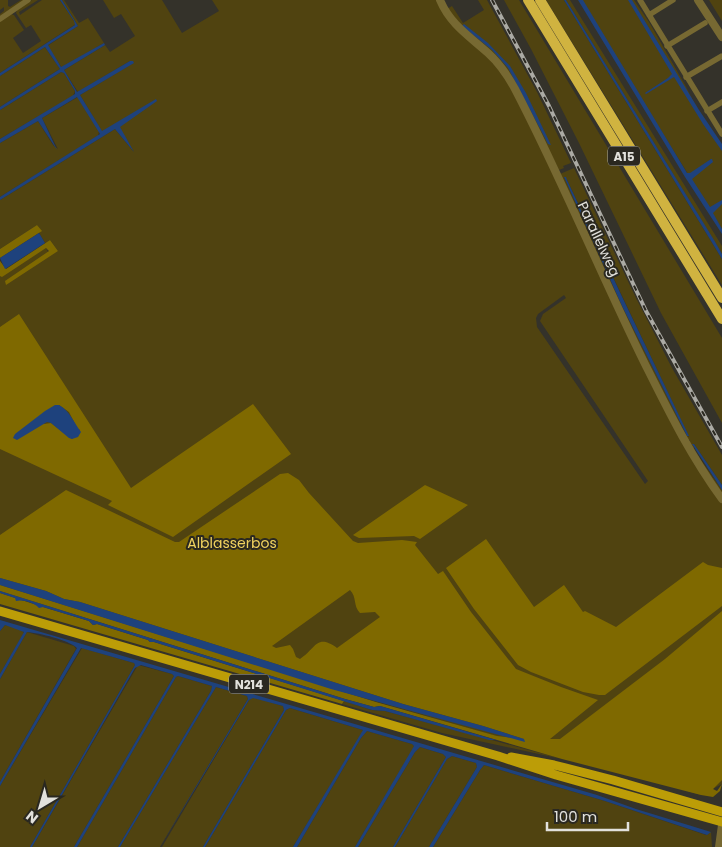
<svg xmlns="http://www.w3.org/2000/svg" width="722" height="847" font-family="Poppins,sans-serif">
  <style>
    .green { fill: #504310; fill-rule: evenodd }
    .forest { fill: #7f6900; fill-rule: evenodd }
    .water { fill: #1e427d }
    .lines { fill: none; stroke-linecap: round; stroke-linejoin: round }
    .minor { stroke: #776932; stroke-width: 5.5 }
    .tertiary { stroke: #776932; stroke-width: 8 }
    .primary { stroke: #bc9d07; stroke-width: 9 }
    .motorway { stroke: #d0b340; stroke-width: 10 }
    .rail-casing { stroke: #abaaa4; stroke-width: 4 }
    .rail { stroke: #2a2820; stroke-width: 2; stroke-dasharray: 5.5; stroke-linecap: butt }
    .labels { text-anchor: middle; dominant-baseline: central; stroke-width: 4; stroke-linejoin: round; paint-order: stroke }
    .shield { fill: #2a2820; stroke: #abaaa4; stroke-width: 1 }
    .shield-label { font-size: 12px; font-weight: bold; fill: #e2e1dc }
    .street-label { font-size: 14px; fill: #e2e1dc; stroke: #2a2820 }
    .park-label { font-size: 14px; fill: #f0d25e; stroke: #2a2820 }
  </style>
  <rect width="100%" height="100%" fill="#34322a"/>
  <path class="green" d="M0,0H8V6L10,7L21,0H25L0,16V14L4,11V7L0,10Z
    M32,0H38L19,12L20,15L42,0H60L76,24L0,73V21L11,14L14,15L24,30L13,38L23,53L41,41L31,25L26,28L16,13L17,10Z
    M62,0H64L79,23L88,18L104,43L62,68L47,46L78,26Z
    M103,0H162L182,33L219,11L212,0H437L505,77L525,114L680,439L696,467L722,503V784L701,795L0,593V275L46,248L48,252L58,251L50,240L45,243L39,233L41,231L37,225L0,249V200L115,129L134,152L119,127L121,125L102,132L80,95L133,63L130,61L78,92L65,72L64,70L105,45L110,52L135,36L121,14L114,18ZM564,295L566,298L543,314L540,321L648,481L645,484L537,327L536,318L538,314Z
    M478,0H487L537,92L571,163L563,166L564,168L559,170L515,84L447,9L452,6L463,23L484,10Z
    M504,0H519L722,338V423L661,313L579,143L531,49Z
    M546,0H564L722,259V285Z
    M566,0H570L722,246V254Z
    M580,0H634L649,22L685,85L701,117L722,148V229Z
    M709,0H722V21Z
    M45,47L60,69L0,107V76Z
    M61,72L64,73L75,91L73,96L0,139V110Z
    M78,97L99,131L98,136L0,197V143L38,121L53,145L58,149L42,118Z
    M574,168L636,298L672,368L722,455V485L694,444V450L722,490V495L689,443L690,440L687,441L633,335L560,174ZM564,177L567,180L689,437L687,436L622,306Z
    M5,625L21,629L24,633L0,674V631Z
    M27,632L74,646L76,649L0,782V679Z
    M82,648L134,663L135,665L30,847H0V786Z
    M138,665L172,674L174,676L74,847H32Z
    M178,676L212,686L211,691L118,847H77L176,677Z
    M216,687L247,696L248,699L160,847H120Z
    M253,697L283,706L284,710L203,847H162L249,700Z
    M344,701L372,710L385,711L562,759L442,733L342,704Z
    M290,708L363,730L362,733L293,847H205L286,710Z
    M367,731L412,744L414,746L413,749L355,847H297L361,738Z
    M420,747L443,754L446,757L393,847H358L415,752Z
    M452,756L476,763L477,767L429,847H395L447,759Z
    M484,765L605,801L706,835L711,832L712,847H433L480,770Z"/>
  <path class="forest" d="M37,225L42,231L0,258V249Z
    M50,240L58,251L6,285L5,281L49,251L46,248L2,277L0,276V261L6,269Z
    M19,314L131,488L253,404L291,454L173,537L108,505L112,501L0,449V327ZM56,405H59L69,412L77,428L80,430L72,439L51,423L44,424L40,416Z
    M288,473L299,480L309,493L353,541L358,543L402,540L417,542L415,545L438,574L443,571L471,612L516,669L561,687L598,700L550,739H560L665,659L722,611V780L713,789L717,791L722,784L720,791L713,797L701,795L562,759L380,706L374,707L345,699L0,591V585L376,702L497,736L524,739L483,726L403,704L80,602L64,599L46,591L0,578V535L66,490L175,542H179L280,474ZM350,590C357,597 353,606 360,613L375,612L380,617L337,648C316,633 316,649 300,659L296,657L293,649L290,645L276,648L272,646Z
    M425,485L468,505L420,539L414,536L359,538L353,535Z
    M486,539L534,607L564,585L583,612L585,611L616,627L703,562L708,565L722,568V606L605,695H599L583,692L531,672L518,665L474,609L446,568Z
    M0,593L37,605L39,607H43L89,621L93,625L97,624L148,640L150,642H154L344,701L342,704L0,604Z"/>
  <path class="water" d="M60,0H62L78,26L48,45L61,67L104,43L105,45L64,70L77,92L130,61H133L134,63L80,95L102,131L156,99L157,101L120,127L134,152L115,129L0,200V197L100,134L77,97L42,118L57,150L38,121L0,143V139L75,94V91L64,73L61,72L0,110V107L60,69L45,47L0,76V73L75,25L74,21Z
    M564,0H566L714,240L722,254V259Z
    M578,0H583L687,173H690L711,159H712L713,162L692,179L710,207L722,200V204L713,213L722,229V234L685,177Z
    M628,0H632L699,110L722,144V151L703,124L674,77L646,94L645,93L668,78L672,74Z
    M464,24L488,43L510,66L526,93L551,145L548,144L508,68L492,50L462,26Z
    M564,177H566L567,180L626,305L689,436H687L622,306Z
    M39,233L45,243L5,269L0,258Z
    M55,405H59C70,411 74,423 81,432L78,437L72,439L69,438L51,423L47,422L17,440L13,438L15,434L45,411Z
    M692,444H694L722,485V490Z
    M0,578L46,591L64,599L80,602L403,704L483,726L524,739L525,742L331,689L0,585Z
    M0,591L345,699L374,707L380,706L496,740H489L385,711L372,710L154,642H150L148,640L97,624L93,625L89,621L43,607L39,608C35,603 22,599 16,601L15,598L0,593Z
    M0,620L597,795L636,809L711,832L707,835L605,801L484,765L480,770L433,847H429L477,767L476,763L452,756L447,759L395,847H393L446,757L443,754L420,747L415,752L358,847H355L414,746L412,744L367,731L361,738L297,847H293L363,730L290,708L286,710L205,847H203L284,710L283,706L253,698L249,700L160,847L248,699L247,696L216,687L120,847H118L211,691L212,686L178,676L176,677L77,847H74L174,676L172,674L141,665L135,668L32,847H30L135,665L134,663L81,648L0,786V782L77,648C69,640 39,633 27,632L0,679V674L24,632L5,625L0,631Z"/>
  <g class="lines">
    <path class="minor" d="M640,0L722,134
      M649,15L673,0
      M0,19L28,0
      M667,46L705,23
      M686,77L722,56
      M707,111L722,102"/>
    <path class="tertiary" d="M440,0C450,24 469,36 488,53C499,63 508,76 515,89C562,179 600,273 645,364C669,412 690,455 722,499
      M698,0L722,37
      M719,847L722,825"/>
    <path class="primary" d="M0,611L498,756L556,775L722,822
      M511,757L554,765L613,780L722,812"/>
    <path class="motorway" d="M528,0L722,319
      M540,0L722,298"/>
    <g class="rail-casing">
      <path id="rail" d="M492,0L549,106L646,311L722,447"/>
    </g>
    <use href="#rail" class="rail"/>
  </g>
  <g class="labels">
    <g class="shield">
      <rect x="608" y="146.5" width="32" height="19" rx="4"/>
      <rect x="229" y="674.5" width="40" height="19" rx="4"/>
    </g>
    <g class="shield-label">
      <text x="624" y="156">A15</text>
      <text x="249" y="684">N214</text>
    </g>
    <g class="street-label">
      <text transform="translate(599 239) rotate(65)">Parallelweg</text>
    </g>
    <g class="park-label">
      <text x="232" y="543">Alblasserbos</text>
    </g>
  </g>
  <g transform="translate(40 807) rotate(218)" stroke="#2a2820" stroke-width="4" paint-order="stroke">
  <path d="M0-4L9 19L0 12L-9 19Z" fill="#e2e1dc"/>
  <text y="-8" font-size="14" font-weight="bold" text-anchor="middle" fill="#e2e1dc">N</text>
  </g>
  <path d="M547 822v8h81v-8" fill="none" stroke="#e2e1dc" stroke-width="2.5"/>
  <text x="554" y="822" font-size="15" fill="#e2e1dc" stroke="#2a2820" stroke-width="4" paint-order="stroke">100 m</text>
</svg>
